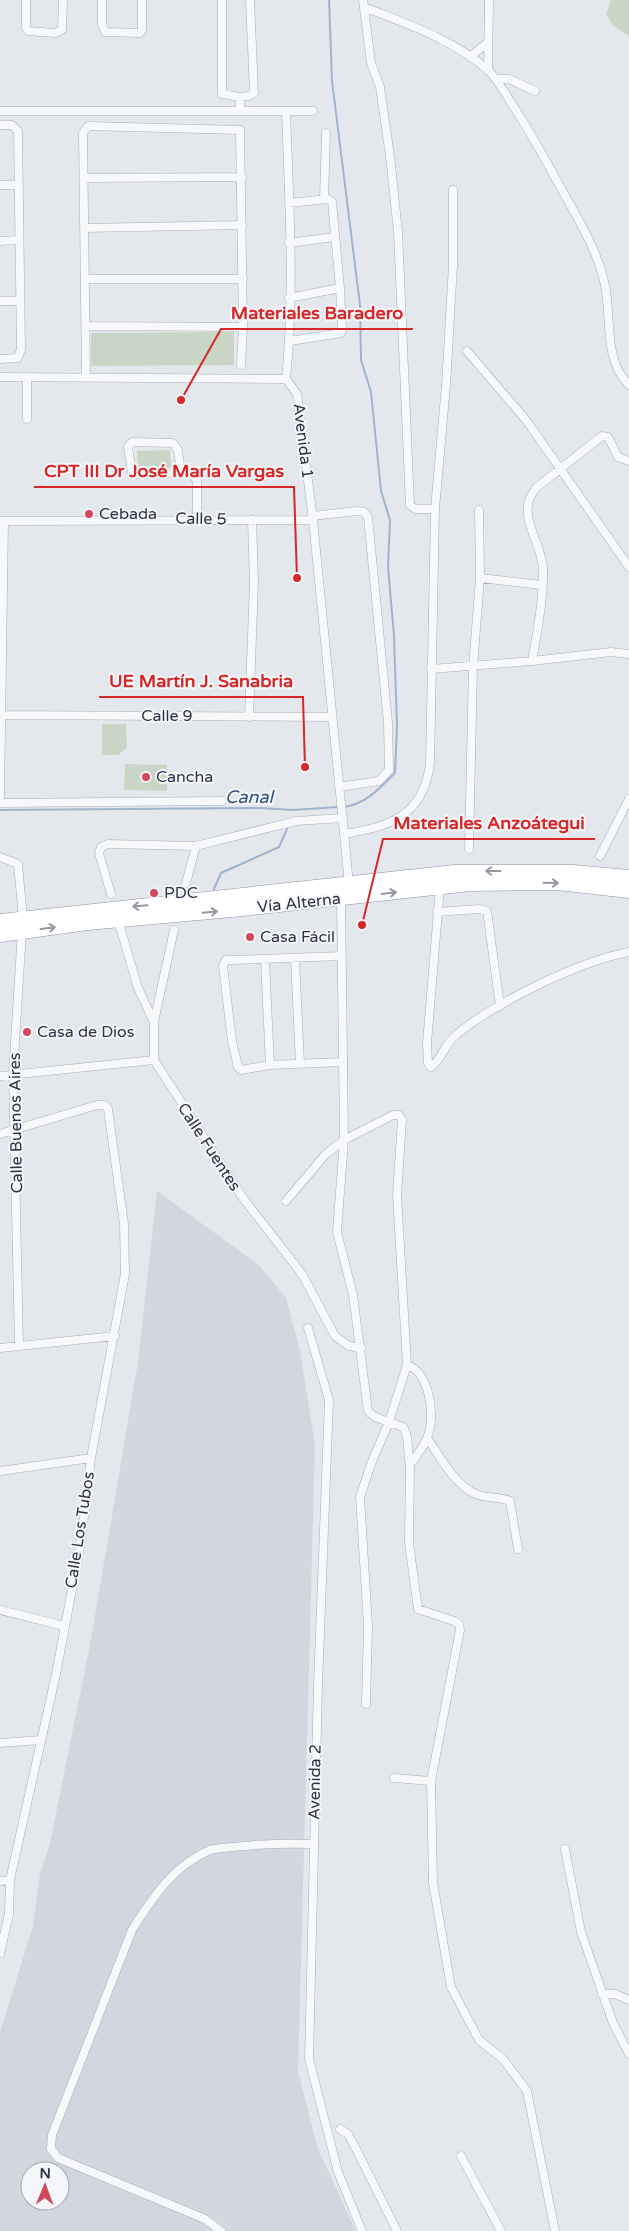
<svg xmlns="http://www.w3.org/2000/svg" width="629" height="2231" font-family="'Varela Round',sans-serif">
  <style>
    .built { fill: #d2d6de; fill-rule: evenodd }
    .green { fill: #c9d6c5 }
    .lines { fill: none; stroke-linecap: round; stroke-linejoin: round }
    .stream { stroke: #9fb4cc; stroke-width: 2 }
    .street-casing { stroke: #a9aeb7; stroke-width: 9 }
    .highway-casing { stroke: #8b94a3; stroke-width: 15 }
    .street { stroke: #f7f8fa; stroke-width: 8 }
    .highway { stroke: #fff; stroke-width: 14 }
    .oneway { stroke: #959aa2 }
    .poi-dot { fill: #d1495b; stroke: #f4f6f9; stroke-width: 2 }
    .labels { text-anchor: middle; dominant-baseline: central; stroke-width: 4; stroke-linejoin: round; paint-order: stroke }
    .street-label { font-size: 16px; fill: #2b3445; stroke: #f4f6f9 }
    .poi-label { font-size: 16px; fill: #2b3445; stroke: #f4f6f9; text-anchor: start }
    .water-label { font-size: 18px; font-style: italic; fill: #34527a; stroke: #f4f6f9 }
    .leader { fill: none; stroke: #d62828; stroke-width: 2 }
    .callout-dot { fill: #d62828; stroke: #f4f6f9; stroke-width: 2 }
    .callout-label { font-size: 18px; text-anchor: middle; font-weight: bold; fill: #d62828; stroke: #f4f6f9; stroke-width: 4; stroke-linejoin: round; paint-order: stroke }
  </style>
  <rect width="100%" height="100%" fill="#e4e7ec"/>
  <path class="built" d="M157,1191L259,1265L286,1298L300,1351L315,1445L298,2072L318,2149L356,2231H0V2032L33,1926L40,1874L50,1844L90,1645L138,1362ZM30,2171H60V2201H30Z"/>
  <path class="green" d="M611,0H629V36L613,26L606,14Z
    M234,332V365L91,366V333Z
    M170,450L171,468L138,469L137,451Z
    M102,724H126L127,748L118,755H102Z
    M125,764L167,765V791L124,790Z"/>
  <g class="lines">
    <path class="stream" d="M329,0L332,81L360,305L361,360L371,392L381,491L390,520L388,567L394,635L397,726L395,773C380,788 365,805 343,807
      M0,810L261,808L293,810L338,807
      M214,889L221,873L279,847L287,829"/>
    <g class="street-casing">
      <path id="street" d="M26,0V28L28,31L55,33L62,30L63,0
        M102,0V24L105,32L140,33L142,30V0
        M222,0V94L240,97
        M363,0L371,63L380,87L390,156L398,232L410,505L415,509H435
        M364,7C406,24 453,39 488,70C497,79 503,90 510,101C527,126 541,152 556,179C574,213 597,247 605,285C612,319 603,359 629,385
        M470,57L487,43
        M488,71L489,0
        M496,79H509L535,91
        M0,111H313
        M240,111V97L249,96L254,93L250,0
        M286,111C289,200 295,291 286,379
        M0,125H12L18,131L21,349L18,358L0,359
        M85,178L242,177
        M0,185H18
        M324,199L326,133
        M289,203L328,199L332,202L340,288L342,329L341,333L290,341
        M85,228L242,225
        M0,241L19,240
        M289,243L334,237
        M86,279H243
        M289,298L340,288
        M0,301H20
        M86,326L243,327
        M467,351L526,420L629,567
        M0,377L286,379L297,394L313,520L349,884
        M27,377V419
        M86,378L83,133L88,126L240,130L243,327L241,365
        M181,473L178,450L173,443L132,442L128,447L132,473L135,474L190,473L197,480V519
        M312,516L357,511L364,512L368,517L388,723L389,770L379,781L339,787
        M0,521L313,520
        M480,578L542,585
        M532,661C537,635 544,595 543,569C542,540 514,515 536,488L602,436L608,437L618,457L629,461
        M431,669L532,661L611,652L629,654
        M1,715L332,717
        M249,717L254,582L252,520
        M0,796L4,521
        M0,803L222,801
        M345,834C391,826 423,816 430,764L435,509L446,385L453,265V190
        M469,849L473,667L480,578L479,510
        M600,856L629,799
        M0,857L18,864L23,918
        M186,883L196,846
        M440,887L427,1043L428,1063L431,1067C442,1059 445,1043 457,1034C498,1001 578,962 629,952
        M111,894L99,853L101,847L108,844L196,846L296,821L343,818
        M437,912L479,909L487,911L500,1006
        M118,920L138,988L154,1022
        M342,956L233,960H226L223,966L232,1041L238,1067L241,1070L270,1065L342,1062
        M295,959L300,1063
        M265,960L270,1065
        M154,1060V1022L174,930
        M0,1076L154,1060L243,1198L302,1274L335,1336L349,1346L361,1348
        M0,1134L97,1105H105L108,1109L124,1224L125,1274L91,1458L81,1542L56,1674L10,1880L9,1914L0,1953
        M286,1201L325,1155L344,1140L393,1115H399L402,1120L397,1195L407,1365L389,1422L375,1417L368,1411L353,1295L337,1232L344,1140L341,898
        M308,1328L329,1400L318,1684L309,2059L338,2172L362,2231
        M19,1346L13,1074L22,931
        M0,1348L115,1336
        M407,1365C430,1372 436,1418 427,1438C423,1448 416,1456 410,1465
        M427,1438C440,1456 454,1485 476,1494C486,1499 499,1496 510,1501L518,1549
        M0,1471L91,1458
        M0,1610L64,1626
        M366,1704L368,1626L360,1497L371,1464L389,1422L403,1427C410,1437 407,1454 410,1465L409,1543L418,1609L454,1621L459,1624L460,1630L431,1781L433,1883L451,1987L479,2040L503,2059L527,2091L555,2231
        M0,1743L40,1740
        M394,1778L431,1781
        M565,1849L581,1932L613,2023L629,2054
        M0,1881L10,1880
        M602,1994H615L629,2000
        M340,2129L348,2134L354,2145L397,2231
        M461,2156L501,2231
        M221,2231L205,2219L58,2158L51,2149L52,2135L132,1930C152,1898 174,1865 210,1850C216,1848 225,1848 233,1847C260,1844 286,1843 314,1844"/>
    </g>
    <g class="highway-casing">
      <path id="highway" d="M0,921L455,872H573L629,877
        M0,935L87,923L232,910L470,884L558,883L629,891"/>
    </g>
    <use href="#street" class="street"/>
    <use href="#highway" class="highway"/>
  </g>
  <defs><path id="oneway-shaft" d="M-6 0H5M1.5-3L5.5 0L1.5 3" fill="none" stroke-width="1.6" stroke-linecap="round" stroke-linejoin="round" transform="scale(1.25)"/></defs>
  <g class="oneway">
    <use href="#oneway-shaft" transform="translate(493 871) rotate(-180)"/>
    <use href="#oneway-shaft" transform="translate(551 883) rotate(1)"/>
    <use href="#oneway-shaft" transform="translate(389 893) rotate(-7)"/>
    <use href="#oneway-shaft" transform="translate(140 906) rotate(175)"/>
    <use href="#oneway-shaft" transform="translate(210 912) rotate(-5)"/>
    <use href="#oneway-shaft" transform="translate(48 928) rotate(-7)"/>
  </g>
  <g class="poi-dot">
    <circle cx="89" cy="514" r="5"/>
    <circle cx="146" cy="777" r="5"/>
    <circle cx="154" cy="893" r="5"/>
    <circle cx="250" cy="937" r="5"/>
    <circle cx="27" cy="1032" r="5"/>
  </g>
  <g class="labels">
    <g class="street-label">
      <text transform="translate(303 441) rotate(83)">Avenida 1</text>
      <text transform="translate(201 519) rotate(1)">Calle 5</text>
      <text x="167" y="716">Calle 9</text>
      <text transform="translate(299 903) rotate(-6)">Vía Alterna</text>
      <text transform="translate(16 1123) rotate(-91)">Calle Buenos Aires</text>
      <text transform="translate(209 1147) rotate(57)">Calle Fuentes</text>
      <text transform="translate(80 1530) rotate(-81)">Calle Los Tubos</text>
      <text transform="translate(315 1782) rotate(-89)">Avenida 2</text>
    </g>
    <g class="poi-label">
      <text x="99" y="514">Cebada</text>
      <text x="156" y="777">Cancha</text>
      <text x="164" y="893">PDC</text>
      <text x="260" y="937">Casa Fácil</text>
      <text x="37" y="1032">Casa de Dios</text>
    </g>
    <g class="water-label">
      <text x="249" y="797">Canal</text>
    </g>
  </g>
  <path class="leader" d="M181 400L221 329H413M297 578L294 487H34M305 767L303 697H99M362 925L383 839H595"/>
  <g class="callout-dot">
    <circle cx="181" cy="400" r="5"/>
    <circle cx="297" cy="578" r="5"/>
    <circle cx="305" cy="767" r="5"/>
    <circle cx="362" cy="925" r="5"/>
  </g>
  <g class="callout-label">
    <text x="317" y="319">Materiales Baradero</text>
    <text x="164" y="477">CPT III Dr José María Vargas</text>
    <text x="201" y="687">UE Martín J. Sanabria</text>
    <text x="489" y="829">Materiales Anzoátegui</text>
  </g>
  <g transform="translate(45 2186) rotate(1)"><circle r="24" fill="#f4f6f9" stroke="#a4a8b1"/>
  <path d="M0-4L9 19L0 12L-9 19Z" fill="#d1495b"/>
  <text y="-8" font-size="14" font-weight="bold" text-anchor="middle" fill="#2b3445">N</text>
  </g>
</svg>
